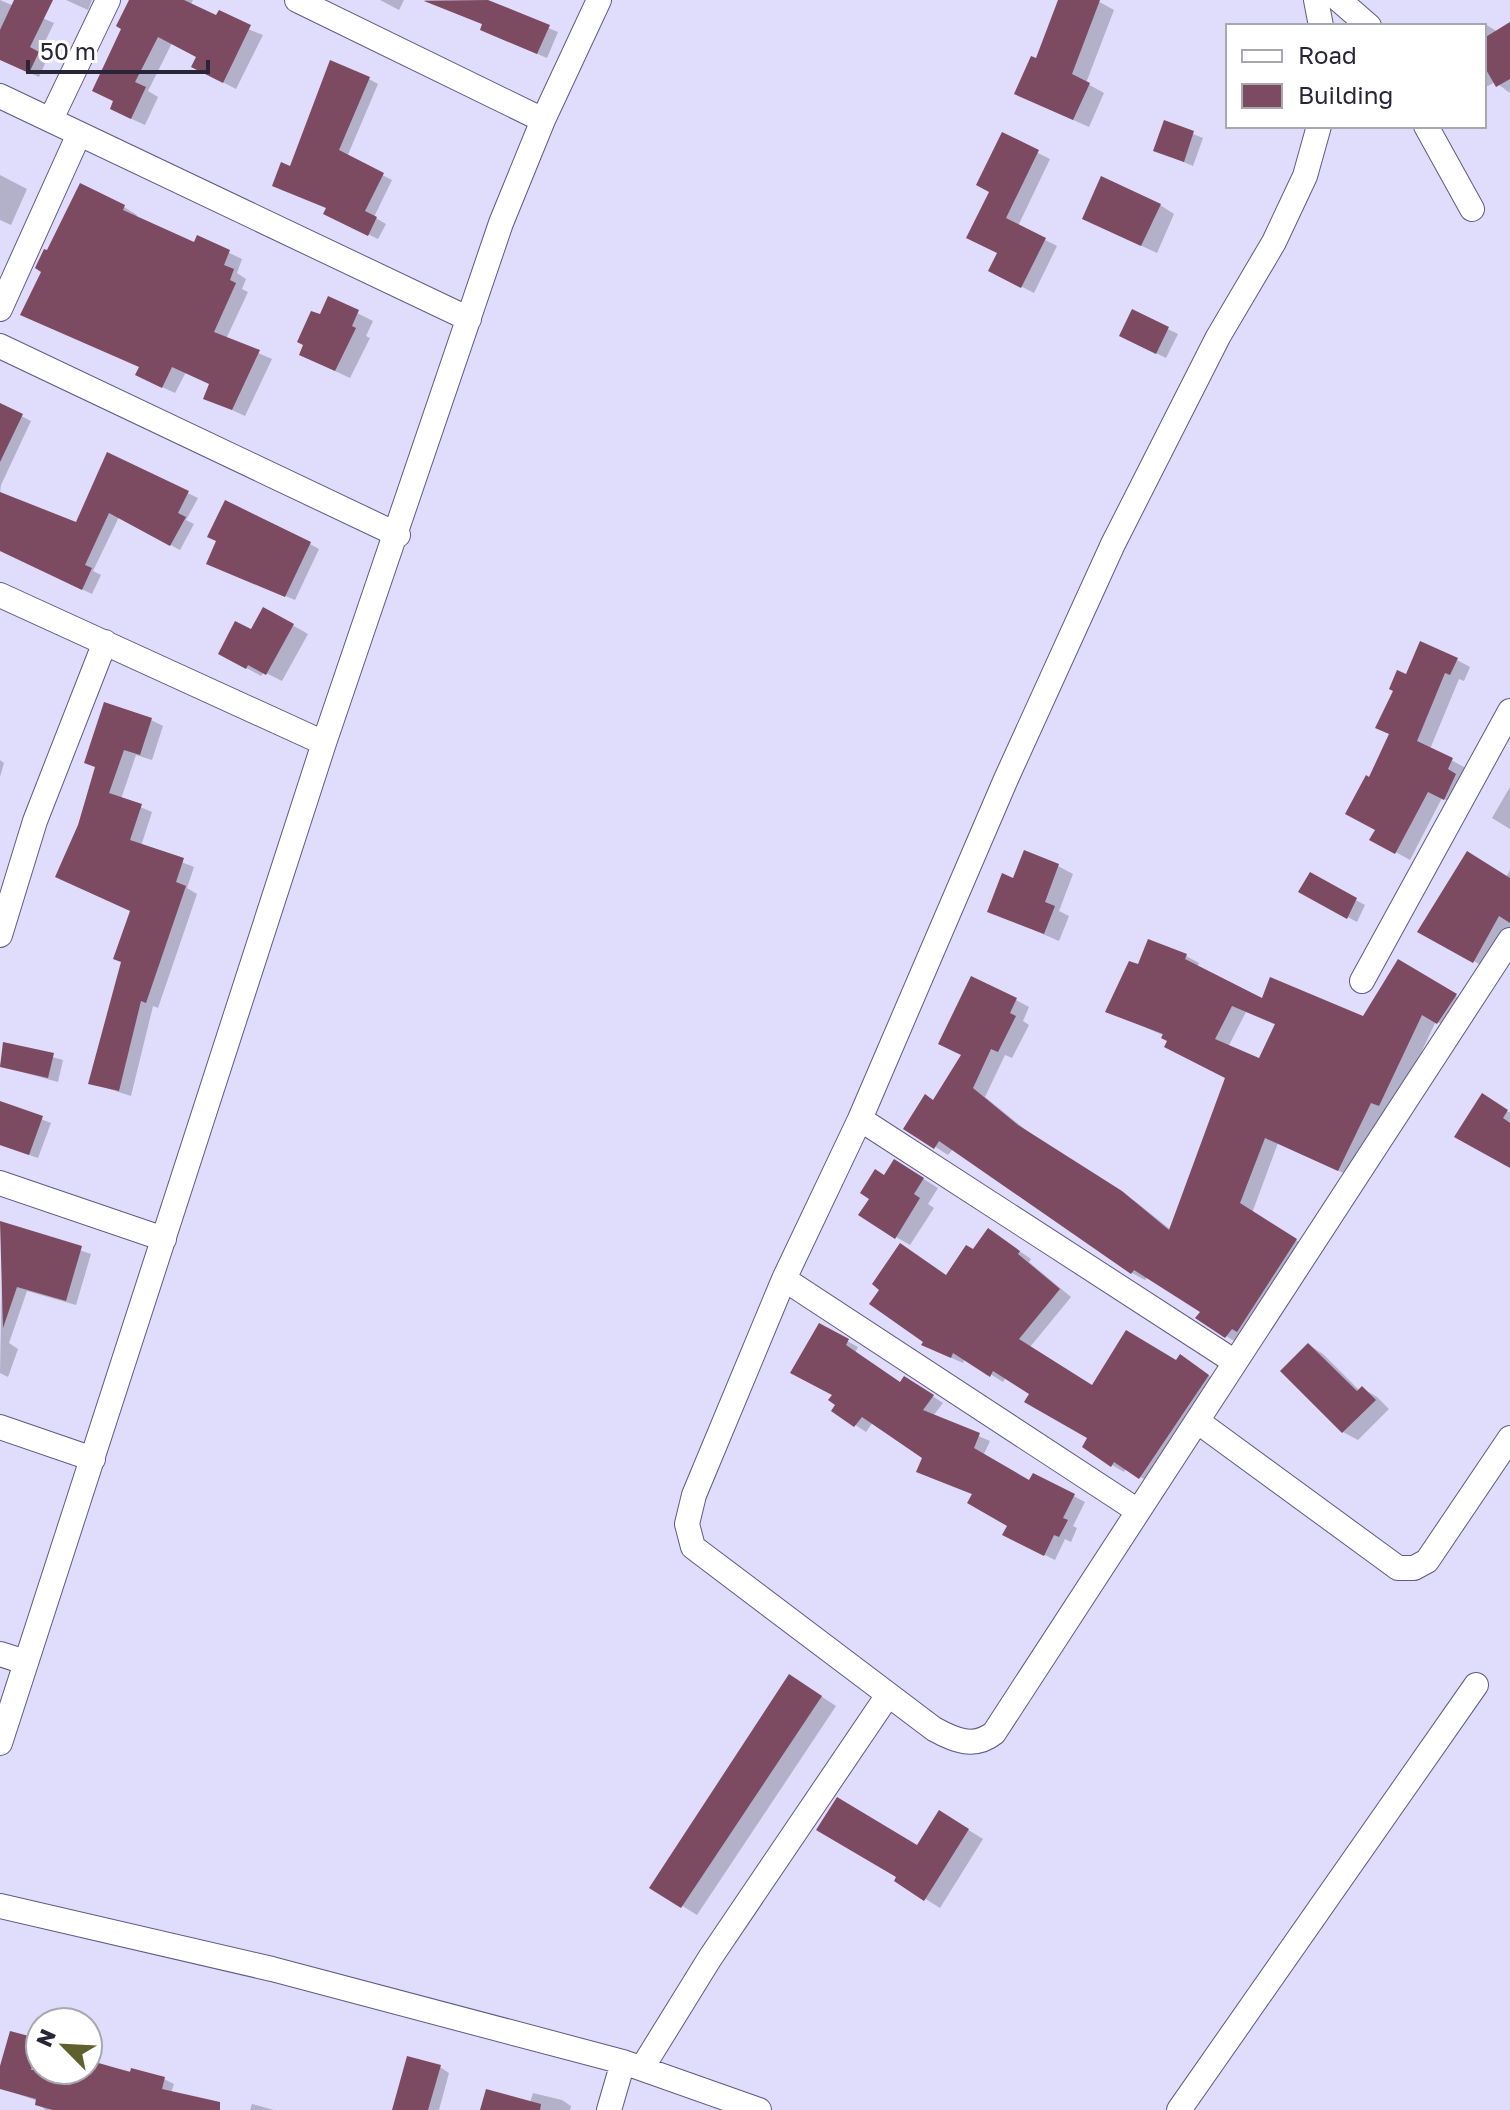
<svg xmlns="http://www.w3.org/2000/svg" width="1510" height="2110" font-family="'Golos Text',sans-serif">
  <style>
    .shadow { fill: #0003; fill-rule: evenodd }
    .building { fill: #7c4b61; fill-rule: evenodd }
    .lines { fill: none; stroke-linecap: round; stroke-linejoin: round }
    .street-casing { stroke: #605986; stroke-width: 26 }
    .street { stroke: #fff; stroke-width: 24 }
  </style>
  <rect width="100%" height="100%" fill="#e0dcfc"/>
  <path class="shadow" d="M0,0L54,23L39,54L47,59L39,77L0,59Z
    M66,0H92L88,10Z
    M131,0H193L190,6L263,35L236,89L207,74L199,57L172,43L148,91L158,97L145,125L125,116L124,28Z
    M380,0H404L399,10Z
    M423,0H482L558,32L547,58L492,35L484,25Z
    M1060,0H1096L1114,10L1086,83L1104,93L1089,127L1031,101L1037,61Z
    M1485,24L1498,32L1510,25V93L1495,82L1488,86L1484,84Z
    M369,79L378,84L347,157L392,180L374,217L386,224L378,239L335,218L291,169Z
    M1165,123L1203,138L1193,166L1155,150Z
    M1002,135L1050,159L1018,226L1057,246L1034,293L1003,277L991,192Z
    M0,175L27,189L11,225L0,220Z
    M81,186L124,207L137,215L136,217L195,245L198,238L242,259L237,273L246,279L242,289L248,292L226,339L272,359L245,416L206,398L211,384L186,372L175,393L151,382L141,367L44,271L48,253Z
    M1160,205L1174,214L1157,253L1099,226Z
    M329,299L373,321L366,336L370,338L350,378L316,362L321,317Z
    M1133,312L1178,334L1166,358L1131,341Z
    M0,405L31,421L1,485L0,494L77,525L108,455L198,498L186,520L194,524L180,550L119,517L93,571L101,575L92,594L0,550Z
    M310,544L319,549L295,600L218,568Z
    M264,609L308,634L282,681L264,672L261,676L220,653L252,632Z
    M1457,660L1470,667L1464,681L1459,679L1430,749L1466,768L1458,806L1442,798L1410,860L1372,839L1377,829L1370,780L1391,734L1407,677Z
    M151,720L163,726L152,760L136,755L121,799L152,812L141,846L194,867L187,888L197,894L158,1008L153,1006L131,1096L91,1083L123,963L132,911L80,826L97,768L87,762Z
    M0,760L4,763L0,777Z
    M1510,787V829L1492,818Z
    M1058,866L1073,874L1059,911L1069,916L1059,941L989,911L1015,880Z
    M1510,870V929L1488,969L1420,931L1506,877Z
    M1310,875L1365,905L1357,922L1301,892Z
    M1186,956L1199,963L1197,968L1263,1001L1364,1018L1399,961L1469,1004L1452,1030L1436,1021L1393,1112L1385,1109L1352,1177L1278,1143L1252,1213L1309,1248L1239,1344L1226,1336L1203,1311L1148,1276L1145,1280L1132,1273L953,1149L948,1155L906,1128L934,1102L1016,1000L1029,1007L1023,1021L1029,1025L1012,1058L1005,1055L985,1097L1032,1135L1136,1202L1171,1230L1228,1078L1165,1036L1108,1011L1139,967ZM1246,1012L1276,1025L1260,1060L1228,1047Z
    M5,1044L63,1060L58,1082L0,1066Z
    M1482,1096L1510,1113V1167Z
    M0,1103L51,1123L38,1158L0,1145Z
    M909,1170L938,1188L928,1204L934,1208L910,1245L896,1237L885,1177Z
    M3,1224L91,1254L76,1305L27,1291L9,1343L18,1349L8,1377L0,1373Z
    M1000,1238L1031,1259L1029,1262L1071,1297L1030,1347L1093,1387L1177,1362L1192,1364L1220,1383L1152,1484L1126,1468L1124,1472L1112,1465L1090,1438L1006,1377L1003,1382L965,1358L963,1363L936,1351L947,1277L974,1252Z
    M820,1326L858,1347L855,1353L901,1384L916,1385L943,1403L933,1416L990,1441L983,1456L1030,1483L1034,1475L1085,1502L1073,1526L1077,1528L1071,1542L1065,1539L1055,1560L1015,1540L1009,1525L974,1495L929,1477L924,1458L873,1422L866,1432L834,1411L838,1404Z
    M1309,1345L1323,1354L1360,1391L1362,1388L1377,1397L1389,1409L1358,1440L1343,1432L1282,1371Z
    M804,1685L836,1706L697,1915L652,1887Z
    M954,1821L983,1839L940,1908L897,1881L918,1847Z
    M11,2033L40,2042V2070H88V2062L164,2079L174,2084L171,2093L210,2110H46L37,2104L38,2101L0,2088V2073Z
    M440,2067L449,2073L439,2110H394Z
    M533,2093L562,2100L571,2106L570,2110H483L530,2103Z
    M252,2104L274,2110H250Z"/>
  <path class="building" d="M14,0H53L30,47L39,52L29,73L0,60V30Z
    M129,0H184L216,15L219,10L251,25L223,83L191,67L196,57L158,37L135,82L146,87L131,119L110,109L113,101L92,91L121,29L116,26Z
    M488,0L550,25L537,54L480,30L482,24L424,1Z
    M1058,0H1100L1072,74L1090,83L1073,120L1014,94L1031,56L1036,58Z
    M1510,22V79L1496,87L1484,66V38Z
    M330,60L370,77L339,150L384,173L365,211L377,217L368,236L323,214L326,208L272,186L281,162L290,166Z
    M1164,120L1194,131L1184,162L1153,151Z
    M1002,132L1039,150L1006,218L1046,238L1021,288L988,271L997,253L966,238L989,192L976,185Z
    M1101,176L1161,204L1141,246L1082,219Z
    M80,183L125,205L123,210L194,242L197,235L230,250L224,265L234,269L230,280L236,283L214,332L260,350L232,410L203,399L209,384L172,367L162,388L135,375L139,367L20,315L41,272L35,268L44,249L47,250Z
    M328,296L359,310L352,326L356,328L335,371L299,355L303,345L297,342L311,311L320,314Z
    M1132,309L1169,327L1156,354L1119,336Z
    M0,403L23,414L0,462Z
    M107,452L189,491L178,513L186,517L170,546L109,513L85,565L92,568L82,590L0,551V492L76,522Z
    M225,500L311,542L285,597L206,564L216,541L207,537Z
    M263,607L294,624L266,675L248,665L246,669L218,654L235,621L251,629Z
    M1420,641L1458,658L1450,675L1445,673L1417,741L1453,758L1448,769L1456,774L1444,800L1428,792L1395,854L1369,840L1375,830L1345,814L1366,775L1369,777L1389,734L1375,728L1393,691L1389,689L1397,670L1406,674Z
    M104,702L152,718L140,755L124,750L109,793L142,804L130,840L184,858L176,882L186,886L146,1003L141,1001L119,1091L88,1084L121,962L113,959L130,911L55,877L78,825L95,767L84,763Z
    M1024,850L1059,864L1045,902L1055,906L1044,934L987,912L1002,873L1013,878Z
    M1467,851L1510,878V923L1499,916L1473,963L1417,932Z
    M1310,872L1357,898L1347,919L1298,892Z
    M1148,939L1187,954L1185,959L1262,998L1270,977L1363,1016L1398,959L1457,994L1437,1024L1422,1015L1379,1106L1371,1103L1338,1171L1265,1138L1240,1203L1297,1239L1237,1332L1232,1329L1225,1338L1195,1318L1200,1312L1134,1270L1131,1274L939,1141L934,1149L903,1129L925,1094L933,1100L961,1055L938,1044L971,976L1017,998L1010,1013L1016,1016L998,1052L991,1049L973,1088L1018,1125L1122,1191L1169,1230L1225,1078L1164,1047L1167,1041L1161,1038L1163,1034L1105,1012L1129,961L1138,964ZM1232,1006L1275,1024L1259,1058L1215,1039Z
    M3,1042L54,1053L48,1078L0,1067Z
    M1482,1093L1508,1110L1503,1118L1510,1123V1168L1454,1137Z
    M0,1101L43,1116L29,1155L0,1145Z
    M894,1159L924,1178L914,1194L920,1198L895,1239L858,1215L869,1199L860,1193L875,1169L884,1175Z
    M0,1221L82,1246L66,1301L17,1287L3,1328Z
    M988,1228L1020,1251L1018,1254L1060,1289L1019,1339L1092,1385L1126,1330L1176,1360L1180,1354L1209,1375L1139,1479L1114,1462L1111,1467L1082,1447L1087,1438L1024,1402L1029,1394L993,1371L990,1377L953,1353L951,1358L921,1345L923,1342L869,1304L879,1290L872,1284L900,1243L946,1275L966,1245L973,1249Z
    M819,1323L849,1339L846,1345L900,1382L904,1376L934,1395L923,1410L980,1433L974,1448L1029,1480L1033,1473L1075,1494L1063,1518L1068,1520L1059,1537L1054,1535L1044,1556L1002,1535L1007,1526L967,1503L972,1494L916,1472L922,1458L862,1417L854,1427L831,1411L835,1405L828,1400L832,1395L790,1373Z
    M1308,1343L1357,1391L1362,1386L1376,1400L1342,1433L1280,1371Z
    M789,1674L822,1696L681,1908L649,1888Z
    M837,1797L917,1845L939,1810L969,1829L924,1901L894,1881L896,1877L816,1830Z
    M10,2031L40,2039L31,2070H88V2060L130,2072L131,2068L165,2077L162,2089L220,2102V2110H53L35,2105L36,2099L0,2089V2066Z
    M407,2056L441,2065L428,2110H392Z
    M486,2089L541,2104L540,2110H480Z"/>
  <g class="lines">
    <g class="street-casing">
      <path id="street" d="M297,0L543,120
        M1316,0L1321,26
        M1339,0L1369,26
        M0,96L469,319
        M51,119L108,0
        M1319,126L1305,176L1274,242L1218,337L1113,544L1006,779L860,1119L784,1279L694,1495L687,1524L693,1547L934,1729C954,1740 974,1749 994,1733L1510,940
        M1426,126L1472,209
        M0,309L79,134
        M0,346L398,535
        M0,595L324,743
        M0,935L35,821L105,642
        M1362,981L1510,711
        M860,1119L1235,1362
        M0,1183L164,1239
        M784,1279L1138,1511
        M1197,1421L1398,1568H1414L1427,1561L1510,1438
        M0,1427L93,1459
        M0,1654L25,1662
        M0,1743L324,743L501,223L543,120L599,0
        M0,1906L272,1969L623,2062L759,2110
        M642,2068L710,1958L888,1695
        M609,2110L623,2062
        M1179,2110L1476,1685"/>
    </g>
    <use href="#street" class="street"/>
  </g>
  <rect x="1226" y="24" width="260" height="104" fill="#ffffff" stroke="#a9a8b0" stroke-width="2"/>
  <rect x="1242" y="50" width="40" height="12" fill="#ffffff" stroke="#a9a8b0" stroke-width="2"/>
  <text x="1298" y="64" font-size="24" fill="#282539">Road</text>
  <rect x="1242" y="84" width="40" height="24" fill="#7c4b61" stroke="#a9a8b0" stroke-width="2"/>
  <text x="1298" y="104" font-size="24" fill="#282539">Building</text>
  <g transform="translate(64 2046) rotate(294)"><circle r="38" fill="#ffffff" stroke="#a9a8b0" stroke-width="2"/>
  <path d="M0-6L14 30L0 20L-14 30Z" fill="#5e612e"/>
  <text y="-12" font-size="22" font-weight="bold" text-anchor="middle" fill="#282539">N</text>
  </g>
  <path d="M28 60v12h180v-12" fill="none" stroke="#282539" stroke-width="4"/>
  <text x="40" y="60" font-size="24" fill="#282539" stroke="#ffffff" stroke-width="6" paint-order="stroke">50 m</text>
</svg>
